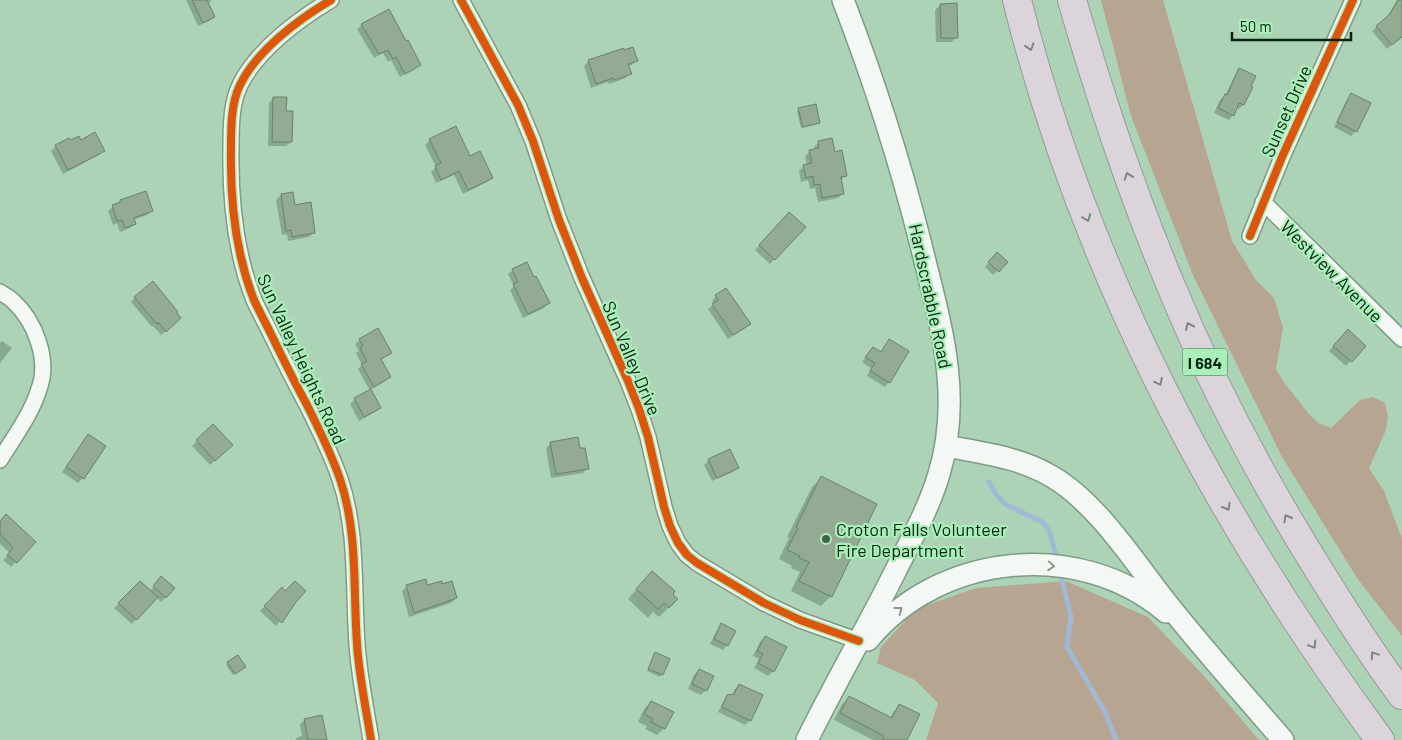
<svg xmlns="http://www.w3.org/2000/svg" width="1402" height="740" font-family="Barlow,sans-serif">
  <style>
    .forest { fill: #b6a591 }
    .shadow { fill: #0003 }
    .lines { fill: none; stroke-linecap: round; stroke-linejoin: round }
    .stream { stroke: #a2b9d6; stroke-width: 5 }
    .building { fill: #94ab93; stroke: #6b8267 }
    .street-casing { stroke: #7d9b85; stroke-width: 18 }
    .secondary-casing { stroke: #7d9b85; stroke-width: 24 }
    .highway-casing { stroke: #939a96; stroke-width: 30 }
    .street { stroke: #f3f8f4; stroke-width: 15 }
    .secondary { stroke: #f3f8f4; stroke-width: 21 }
    .highway { stroke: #dbd5db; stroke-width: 28 }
    .cycleway-casing { stroke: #aaefb9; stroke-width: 11 }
    .cycleway { stroke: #dd560c; stroke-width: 8 }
    .oneway { stroke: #7c8680 }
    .oneway2 { stroke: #89998e }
    .poi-dot { fill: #41624a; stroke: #aaefb9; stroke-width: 2 }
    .labels { text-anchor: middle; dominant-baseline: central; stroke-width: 4.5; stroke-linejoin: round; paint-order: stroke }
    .shield { fill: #aaefb9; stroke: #396243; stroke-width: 1 }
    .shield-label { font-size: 16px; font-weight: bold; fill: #082511 }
    .street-label { font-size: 18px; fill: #082511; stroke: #aaefb9 }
    .poi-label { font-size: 18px; fill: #082511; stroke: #aaefb9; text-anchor: start }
  </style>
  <rect width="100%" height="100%" fill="#acd3b5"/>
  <path class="forest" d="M1101,0H1163L1232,241L1256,280L1274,298L1283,328L1276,369L1283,381L1308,413L1318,423L1331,428L1360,400L1373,397L1385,403L1388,417L1386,430L1369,468L1384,491L1399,531L1402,537V636L1357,578L1281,455L1193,275L1131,116Z
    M1066,581L1148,617L1205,677L1259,740H926L938,703L915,680L877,663L881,647L916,609L976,588Z"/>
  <path class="shadow" d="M186,0H212L208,4L214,17L209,21L198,26Z
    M1397,0H1402V36L1387,49L1372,31L1386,19Z
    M940,5L956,37L952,42H936L935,10Z
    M362,25L406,43L420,64L415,69L400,77L391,60L388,62L383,53L374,58L357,29Z
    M623,50L636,61L632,65L628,66L630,73L626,78L609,84L608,82L591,88L584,66L588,62Z
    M1239,70L1251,87L1243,105L1239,109L1236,108L1233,115L1229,120L1214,113L1220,100L1225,96L1235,75Z
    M1352,95L1356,131L1351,136L1334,127L1347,99Z
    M273,98L285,113L291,142L286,146H268L269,103Z
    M799,109L819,122L817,124L801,128L797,111Z
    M430,140L470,158L491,178L487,182L463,194L454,175L436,183L431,172L436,167L425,145Z
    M80,141L103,150L99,155L63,174L51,151L56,146L70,142Z
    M819,142L846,175L841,180L843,193L838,198L818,202L815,188L810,189L808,180L801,182L799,171L804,166H807L805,156L810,151L815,150L814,147Z
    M281,195L314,232L309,237L288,241L287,234L282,235L276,200Z
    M120,201L152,211L147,215L133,220L135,224L130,228L120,232L117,223L113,225L108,211Z
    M789,214L804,227L770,264L755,250Z
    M997,254L1006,262L993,275L985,267Z
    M513,270L548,303L544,308L523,318L510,290L514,286L508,274Z
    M716,296L749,324L744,329L728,339L708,309L714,304L712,301Z
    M135,297L175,323L161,335L153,326L152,327L131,302Z
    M1343,335L1365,346L1346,366L1329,351Z
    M360,340L390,353L380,361L389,377L384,382L370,390L379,408L375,412L359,421L350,404L355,399L370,391L358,369L362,365L356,353L359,351L355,344Z
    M2,341L12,348L0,363V343Z
    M889,341V382L885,387L867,376L871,368L862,362L868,353H880Z
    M213,426L231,445L210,465L192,446Z
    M88,436L83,478L78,483L62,472L84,441Z
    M551,443L579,450L587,468L583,473L551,478L546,448Z
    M709,460L738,467L733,472L712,481L704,465Z
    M821,478L831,596L821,606L791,591L800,572L791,568L792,566L779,559L789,538L787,537L812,487Z
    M0,526L34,542L11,567L3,560L10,553L0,544Z
    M162,578L173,588L161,602L156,597L132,624L114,608L140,582L150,591Z
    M643,582L671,594L669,607L659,617L653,612L648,618L628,599Z
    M442,585L456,598L451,603L409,617L402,591L407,586L426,587Z
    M282,589L295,601L276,626L260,611Z
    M721,625L727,645L723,650L710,644L717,630Z
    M765,637L773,671L768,676L754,668L759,659L753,656L760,642Z
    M654,656L668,659L660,677L647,671Z
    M228,663L242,669L233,675L226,665Z
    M699,670L706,690L701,695L688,689L694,675Z
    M739,685L750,720L745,725L718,712L723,702L728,697L732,696L734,690Z
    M849,697L890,718L893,712L900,705L906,740H873L834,720L842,704Z
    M651,702L664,728L657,735L645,729L647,726L638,722L644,709Z
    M305,720L326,740H295L298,737L302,736L300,724Z"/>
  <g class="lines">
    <path class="stream" d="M989,482L996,494L1005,504L1044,523L1050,533L1056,556
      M1061,576L1071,617L1067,647L1106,714L1116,740"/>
  </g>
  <path class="building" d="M192,0H207L215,17L203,23Z
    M1398,0H1402V37L1392,45L1376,26L1390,14Z
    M957,3L958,38H941L940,4Z
    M389,9L406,41L408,40L421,65L405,74L396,57L393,59L388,50L379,54L361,24Z
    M633,47L638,61L628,64L632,74L614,80L613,78L596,84L588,60L624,48V50Z
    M1239,68L1256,76L1251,86L1253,87L1244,105L1239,103L1234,116L1218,108L1225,94L1227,95Z
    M1351,93L1371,103L1357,132L1337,122Z
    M273,97H287L286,111H293L292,142H272Z
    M816,104L820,123L803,127L798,108Z
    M456,126L470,156L480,151L493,178L468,190L459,171L441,180L435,166L441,163L429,139Z
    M95,132L105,151L68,170L55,145L69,138L71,140L79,136L81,140Z
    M832,138L835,152L842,150L847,176L841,177L844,194L822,198L820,184L814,185L813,176L806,178L803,165L812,163L809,150L819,148L818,141Z
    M146,191L153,211L134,218L136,224L125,228L122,220L117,221L112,205L120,202V200Z
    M293,192L295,205L311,202L315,233L292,237L291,230L286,231L281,194Z
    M789,212L806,227L775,260L759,245Z
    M997,252L1008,262L999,272L988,262Z
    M527,262L534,277L536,276L550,303L528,314L513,284L518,282L512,269Z
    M153,281L178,312L177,313L181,318L166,332L158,322L157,324L134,297Z
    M726,288L751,324L733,335L712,304L718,300L715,295Z
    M378,328L392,353L381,359L391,377L374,387L361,364L367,361L360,348L363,346L359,339Z
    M1348,329L1366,346L1352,362L1333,346Z
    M889,339L909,351L890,383L870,371L875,363L865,357L873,347L881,352Z
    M371,389L381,408L364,417L354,398Z
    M213,424L233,445L215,461L196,440Z
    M88,434L106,446L84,479L66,467Z
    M578,437L580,448H585L589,469L556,474L550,442Z
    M730,449L739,468L717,478L708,459Z
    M821,476L877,504L832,597L799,581L809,562L799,558L800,556L787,550L798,528L796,527Z
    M6,514L36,542L17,563L7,555L13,548L0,534V521Z
    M652,571L675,591L673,594L678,599L669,608L664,603L658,609L636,589Z
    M161,576L175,588L166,598L153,586Z
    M426,579L427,585L442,581V584L452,581L457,598L414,613L406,585Z
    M140,581L158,597L137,620L118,603Z
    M295,581L306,591L296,602L282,623L264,606L282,587L285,591Z
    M721,623L736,631L728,646L714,639Z
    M765,636L787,647L774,672L758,663L763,654L757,651Z
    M655,652L670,659L663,675L648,669Z
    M238,655L246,667L235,674L227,662Z
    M699,669L714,676L707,691L692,684Z
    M739,684L763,695L751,721L722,707L727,695L734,694Z
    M849,696L892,718L899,704L920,714L907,740H882L884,736L840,713Z
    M651,701L674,712L665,729L651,722L653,719L644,714Z
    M322,715L327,740H308L304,719Z"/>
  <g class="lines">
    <g class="street-casing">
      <path id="street" d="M331,0C299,19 257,50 240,85C231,103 231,128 231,148C230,199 235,252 254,300C259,311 265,322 270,332C282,357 294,381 307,405C319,429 331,453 340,479C358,532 353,588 357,644C359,676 366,708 371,740
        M461,0L518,105L533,141L559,220L582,278L628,381L639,409L648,437L664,507L670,526L678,543L687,555L697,563L764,603L800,620L859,641
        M1263,202L1402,339
        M1250,236L1282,157L1353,0
        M0,292C4,295 9,297 13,301C35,321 50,360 39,389C31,415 14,437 0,460"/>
    </g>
    <g class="secondary-casing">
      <path id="secondary" d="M946,446C982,453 1019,457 1051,476C1098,503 1136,565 1170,607C1206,652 1245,696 1283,740
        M868,640C939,553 1079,538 1166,612
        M807,740C835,683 867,628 895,572C911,540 929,508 939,474C963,394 940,323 921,245C900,162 874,80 843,0"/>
    </g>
    <g class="highway-casing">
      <path id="highway" d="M1017,0C1084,269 1216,518 1380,740
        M1072,0C1100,97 1132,193 1171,286C1212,385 1263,481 1320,572C1346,614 1372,655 1402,695"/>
    </g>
    <use href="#street" class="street"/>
    <use href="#secondary" class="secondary"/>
    <use href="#highway" class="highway"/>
    <g class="cycleway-casing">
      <path id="cycleway" d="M331,0C299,19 257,50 240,85C231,103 231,128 231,148C230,199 235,252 254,300C259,311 265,322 270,332C282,357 294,381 307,405C319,429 331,453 340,479C358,532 353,588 357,644C359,676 366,708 371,740
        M461,0L518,105L533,141L559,220L582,278L628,381L639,409L648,437L664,507L670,526L678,543L687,555L697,563L764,603L800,620L859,641
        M1250,236L1282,157L1353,0"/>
    </g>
    <use href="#cycleway" class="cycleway"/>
  </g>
  <defs><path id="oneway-chevron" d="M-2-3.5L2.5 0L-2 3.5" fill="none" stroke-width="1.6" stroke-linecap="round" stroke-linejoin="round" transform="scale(1.25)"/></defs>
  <g class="oneway">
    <use href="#oneway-chevron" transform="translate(1030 47) rotate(73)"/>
    <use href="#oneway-chevron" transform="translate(1128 176) rotate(-109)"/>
    <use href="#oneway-chevron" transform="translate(1087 218) rotate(69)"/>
    <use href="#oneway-chevron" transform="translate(1189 326) rotate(-114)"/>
    <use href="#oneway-chevron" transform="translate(1159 382) rotate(64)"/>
    <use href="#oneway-chevron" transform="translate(1227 507) rotate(60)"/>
    <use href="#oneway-chevron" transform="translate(1287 518) rotate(-120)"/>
    <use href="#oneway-chevron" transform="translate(1313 645) rotate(57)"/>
    <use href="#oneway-chevron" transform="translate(1374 655) rotate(-124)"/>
  </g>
  <g class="oneway2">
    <use href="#oneway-chevron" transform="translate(1051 566) rotate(4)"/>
    <use href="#oneway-chevron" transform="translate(899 610) rotate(-37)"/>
  </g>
  <circle class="poi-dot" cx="826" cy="539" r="5"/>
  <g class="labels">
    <rect class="shield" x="1182.5" y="348.5" width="45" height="27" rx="4"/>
    <g class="shield-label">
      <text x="1205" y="362">I 684</text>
    </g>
    <g class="street-label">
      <text transform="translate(1286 111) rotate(-66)">Sunset Drive</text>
      <text transform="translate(1332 271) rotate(45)">Westview Avenue</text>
      <text transform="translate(931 296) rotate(78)">Hardscrabble Road</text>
      <text transform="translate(632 358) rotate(67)">Sun Valley Drive</text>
      <text transform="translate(302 359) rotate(65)">Sun Valley Heights Road</text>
    </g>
    <g class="poi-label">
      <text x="836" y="529">Croton Falls Volunteer<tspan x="836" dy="21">Fire Department</tspan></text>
    </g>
  </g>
  <path d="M1232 32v8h119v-8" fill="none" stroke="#082511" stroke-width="2.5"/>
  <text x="1240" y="32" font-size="15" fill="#082511" stroke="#aaefb9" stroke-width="4" paint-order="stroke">50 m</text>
</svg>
